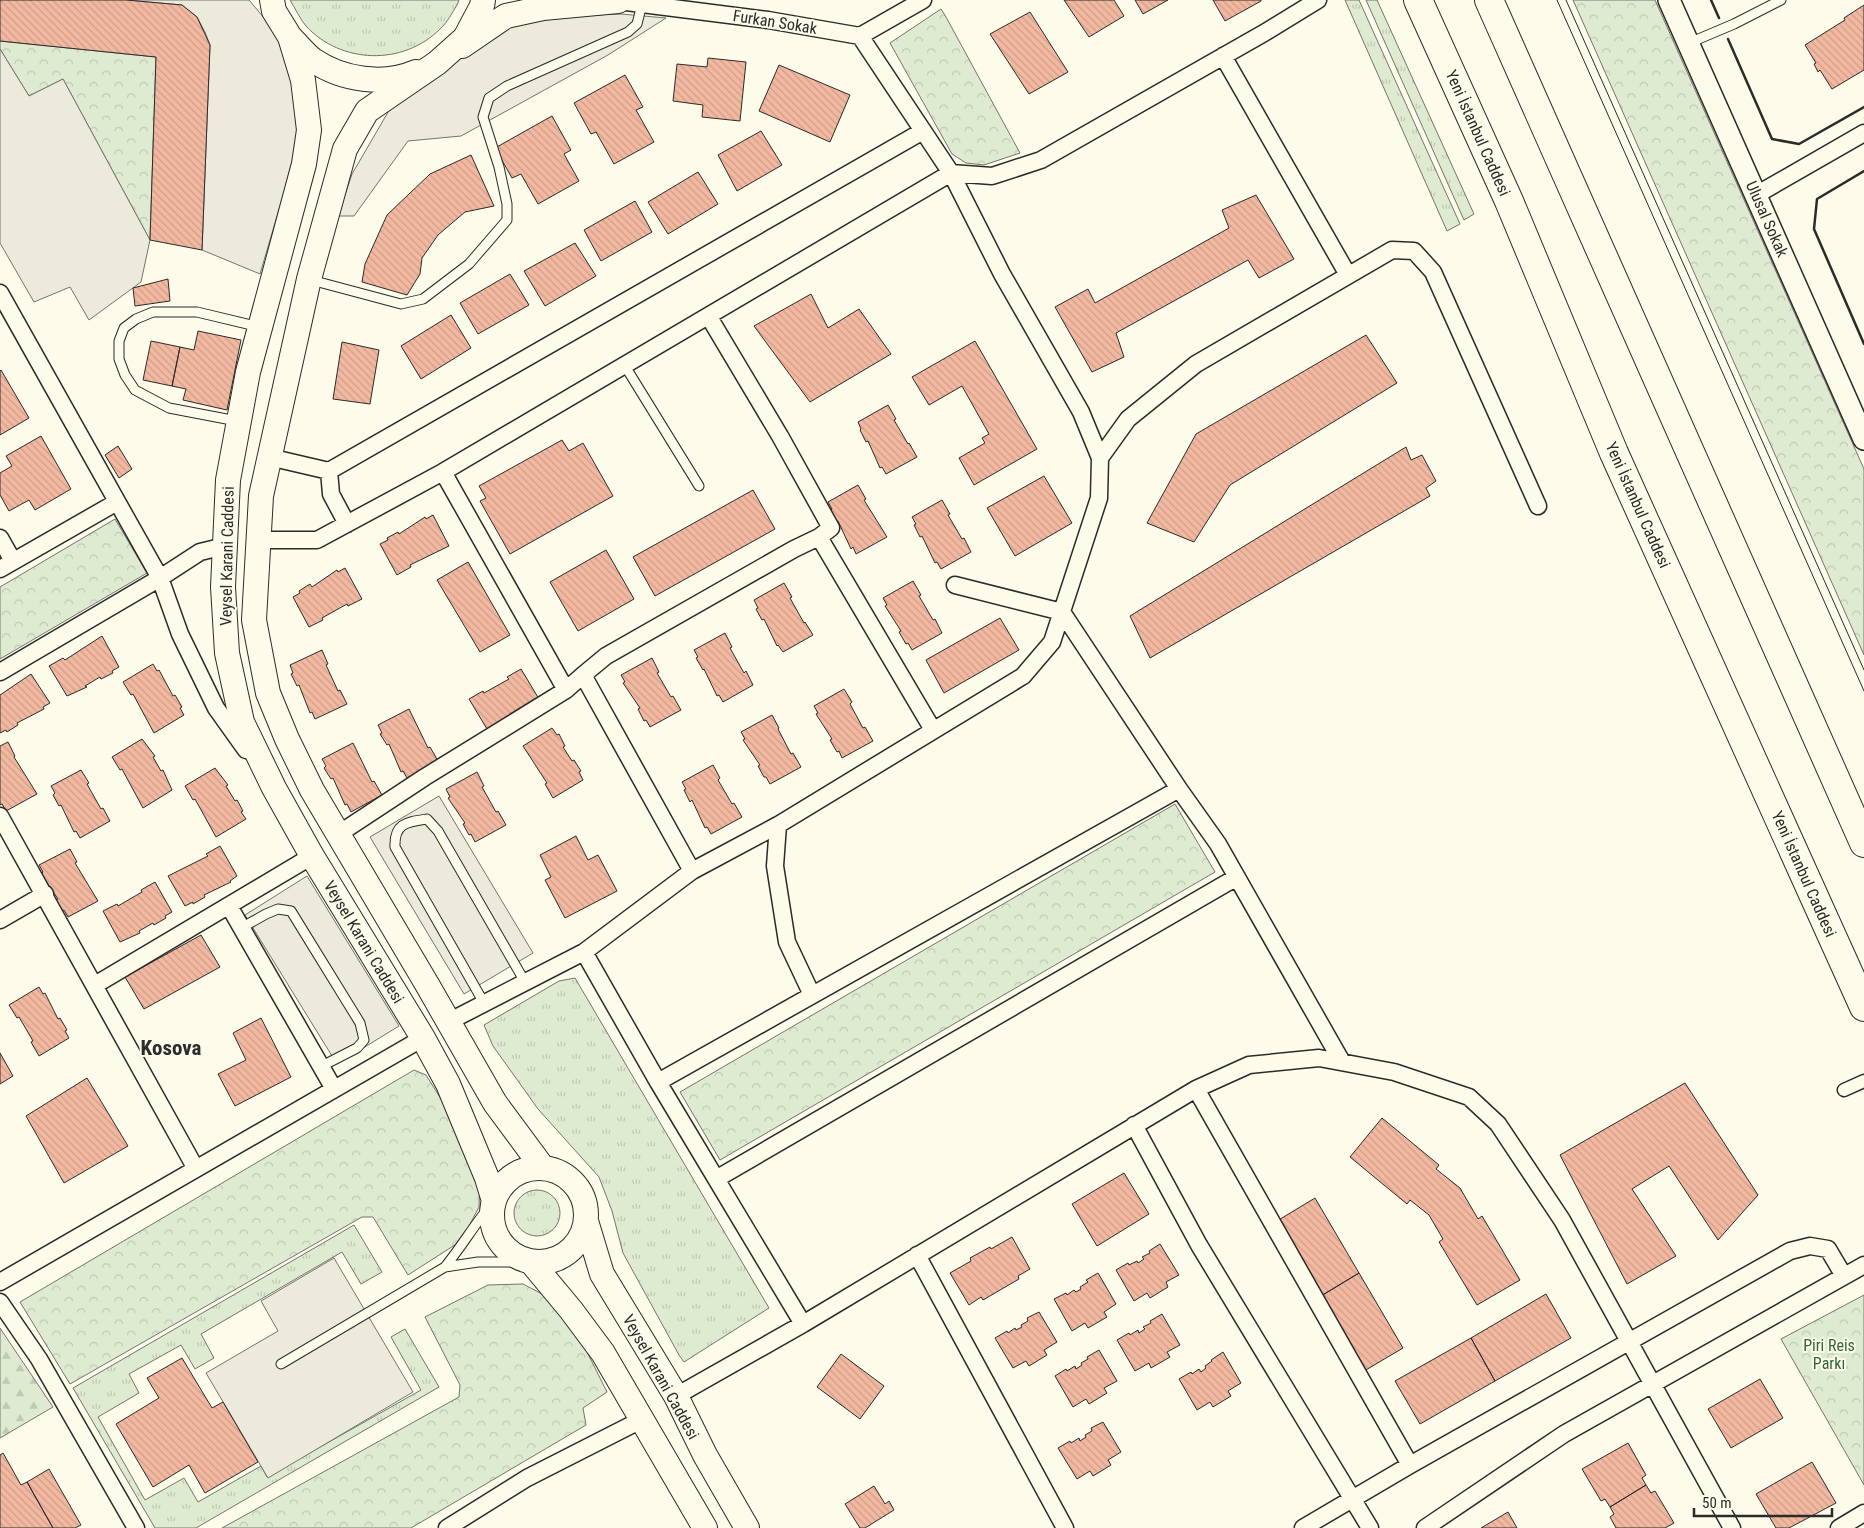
<svg xmlns="http://www.w3.org/2000/svg" width="1864" height="1528" font-family="'Roboto Condensed',sans-serif">
  <style>
    .grass { fill: url(#grass-tufts); stroke: #74746e }
    .forest { fill: url(#forest-firs); stroke: #74746e }
    .park { fill: url(#park-crowns); stroke: #74746e }
    .parking { fill: #eceadb; stroke: #74746e }
    .building { fill: url(#building-back-hatch); stroke: #2b2b2b }
    .lines { fill: none; stroke-linecap: round; stroke-linejoin: round }
    .service-casing { stroke: #2b2b2b; stroke-width: 11 }
    .pedestrian-casing { stroke: #2b2b2b; stroke-width: 15 }
    .minor-casing { stroke: #2b2b2b; stroke-width: 19 }
    .tertiary-casing { stroke: #2b2b2b; stroke-width: 24 }
    .secondary-casing { stroke: #2b2b2b; stroke-width: 26 }
    .trunk-casing { stroke: #2b2b2b; stroke-width: 30 }
    .service { stroke: #fdfbea; stroke-width: 9 }
    .pedestrian { stroke: #fdfbea; stroke-width: 12 }
    .minor { stroke: #fdfbea; stroke-width: 16 }
    .tertiary { stroke: #fdfbea; stroke-width: 21 }
    .secondary { stroke: #fdfbea; stroke-width: 24 }
    .trunk { stroke: #fdfbea; stroke-width: 28 }
    .tram { stroke: #2b2b2b; stroke-width: 1 }
    .wall { stroke: #2b2b2b; stroke-width: 2.5 }
    .labels { text-anchor: middle; dominant-baseline: central; stroke-width: 4; stroke-linejoin: round; paint-order: stroke }
    .street-label { font-size: 16px; fill: #2b2b2b; stroke: #fdfbea }
    .park-label { font-size: 16px; fill: #34623c; stroke: #fdfbea }
    .district-label { font-size: 21px; font-weight: bold; fill: #2b2b2b; stroke: #fdfbea }
  </style>
  <defs>
    <pattern id="grass-tufts" width="24" height="20" patternUnits="userSpaceOnUse" patternTransform="scale(1.25)"><rect width="24" height="20" fill="#deebd1"/><path d="M3 7l-1-3M5 7V3M7 7l1-3M15 17l-1-3M17 17v-4M19 17l1-3" fill="none" stroke="#bfcab4"/></pattern>
    <pattern id="forest-firs" width="22" height="20" patternUnits="userSpaceOnUse" patternTransform="scale(1.25)"><rect width="22" height="20" fill="#deebd1"/><path d="M5 1l3.5 6h-7zM16 11l3.5 6h-7z" fill="#bfcab4"/></pattern>
    <pattern id="park-crowns" width="20" height="18" patternUnits="userSpaceOnUse" patternTransform="scale(1.25)"><rect width="20" height="18" fill="#deebd1"/><path d="M2 6a3 3 0 1 1 6 0M12 15a3 3 0 1 1 6 0" fill="none" stroke="#bfcab4"/></pattern>
    <pattern id="building-back-hatch" width="6" height="6" patternUnits="userSpaceOnUse" patternTransform="scale(1.25)"><rect width="6" height="6" fill="#f2b8a0"/><path d="M-1 5l2 2M0 0l6 6M5-1l2 2" fill="none" stroke="#d09e8a"/></pattern>
  </defs>
  <rect width="100%" height="100%" fill="#fdfbea"/>
  <path class="grass" d="M290,0H459L457,5C452,13 447,23 440,29C403,66 341,64 306,26C300,19 295,8 290,0Z
    M1345,0H1359L1460,224L1447,231Z
    M1366,0H1377L1474,214L1464,220Z
    M575,978L769,1308L684,1362L679,1355L623,1253L612,1211L599,1177L538,1109L493,1046L484,1025L559,981Z
    M514 1213a23 23 0 1 1 46 0a23 23 0 1 1-46 0Z
    M354,1225L382,1272L361,1284L342,1252L201,1334L214,1358L195,1369L181,1345L129,1374L139,1393L98,1417L145,1500L184,1478L198,1502L261,1466L267,1477L421,1390L391,1337L405,1329L439,1387L196,1528H155L73,1388Z"/>
  <path class="forest" d="M0,1328L53,1407L0,1438Z"/>
  <path class="park" d="M1573,0H1655L1864,469V655Z
    M941,9L946,17L1020,153L984,165L966,163L952,154L890,43Z
    M0,41L156,57L150,240L63,79L29,96L0,49Z
    M115,519L147,573L0,659V587Z
    M1175,804L1215,872L720,1160L680,1092Z
    M414,1070L426,1075L458,1126L480,1183L479,1207L461,1241L408,1275L373,1217H362L70,1384L20,1302Z
    M523,1284L546,1296L577,1332L607,1392L583,1408L586,1425L411,1528H222L459,1397L460,1385L425,1317L488,1285Z
    M1864,1295V1485L1781,1339Z"/>
  <path class="parking" d="M126,0H249L281,38L302,118L295,155L260,274L202,250L210,45L205,32L197,17L182,5Z
    M621,14L666,18L608,55L461,136L408,141L354,216H338L352,174L391,107L491,33L537,17Z
    M0,49L29,96L63,79L150,240L141,282L89,320L70,287L34,302L0,243Z
    M439,796L533,953L464,994L370,837Z
    M307,876L399,1026L337,1064L245,915Z
    M334,1258L413,1392L268,1478L206,1373L278,1331L261,1301Z"/>
  <path class="building" d="M0,0H126L182,5L197,17L210,45L202,250L150,240L156,57L0,41Z
    M1064,0H1114L1124,16L1089,37Z
    M1135,0H1168L1143,14Z
    M1213,0H1261V1L1225,21Z
    M1864,5V70L1832,89L1820,70L1818,72L1814,64L1816,63L1805,45L1845,20L1844,18Z
    M1030,12L1068,72L1029,94L990,34Z
    M708,58L746,62L740,121L702,117L703,105L673,101L677,64L707,67Z
    M779,65L850,95L830,142L759,111Z
    M625,75L643,107L636,110L654,142L614,164L596,132L591,134L574,103Z
    M552,116L571,150L564,154L579,181L538,204L521,174L512,178L495,148Z
    M761,131L782,165L737,191L718,155Z
    M471,155L494,206L465,212L438,235L422,258L420,274L407,295L362,282L365,264L387,215L430,174Z
    M698,172L718,204L668,234L648,202Z
    M1256,195L1294,259L1259,278L1248,260L1116,333L1124,357L1092,372L1055,307L1088,289L1095,303L1229,228L1222,210Z
    M635,201L652,232L601,261L584,230Z
    M575,243L596,276L545,306L524,271Z
    M510,274L529,305L478,334L460,303Z
    M168,279L170,301L135,306L133,288Z
    M811,294L828,328L859,309L891,354L810,402L754,326Z
    M451,315L471,348L421,379L401,346Z
    M198,331L241,340L227,410L183,400L186,389L172,386L180,347L194,350Z
    M1366,335L1397,383L1230,485L1194,542L1147,523L1196,434Z
    M151,341L180,347L172,386L143,380Z
    M975,341L1037,449L974,485L959,458L985,443L982,438L989,434L962,386L929,405L912,377Z
    M342,342L379,350L370,404L333,399Z
    M1,370L29,418L0,435V371Z
    M888,405L896,419L894,420L908,444L909,443L917,457L886,474L882,467L880,468L868,441L866,442L860,430L861,429L858,422Z
    M41,436L71,489L35,510L29,500L9,511L0,495V473L12,466L6,456Z
    M562,440L569,451L583,443L613,496L510,554L480,501L486,498L479,486Z
    M118,446L132,469L119,478L105,455Z
    M1406,447L1411,460L1422,455L1436,481L1426,488L1430,496L1150,658L1130,616Z
    M1044,476L1072,523L1015,556L987,508Z
    M858,485L866,499L864,500L887,537L856,554L853,547L851,549L838,521L836,522L830,510L832,509L828,502Z
    M753,490L775,529L655,596L633,557Z
    M942,500L950,514L948,515L962,539L964,538L971,552L941,569L937,562L935,563L922,536L920,537L914,525L916,524L912,517Z
    M433,515L449,546L410,565L411,567L397,575L380,544L388,540L387,538L398,532L399,534L425,517L426,519Z
    M606,550L634,599L578,631L550,582Z
    M468,562L510,635L480,652L437,580Z
    M345,568L362,599L348,606L347,604L322,618L323,620L309,627L293,597L300,593L299,591L310,584L312,587L337,570L338,572Z
    M913,581L921,595L919,596L933,620L935,619L942,633L912,650L908,643L906,644L899,632L901,631L885,606L887,605L883,598Z
    M784,583L792,597L790,598L804,623L805,622L813,635L783,652L778,645L777,646L764,619L762,620L756,609L758,608L754,600Z
    M1000,618L1019,650L944,693L926,660Z
    M725,633L732,647L730,648L744,673L746,671L753,685L723,702L719,695L717,696L704,669L703,670L696,658L698,657L694,650Z
    M102,636L119,667L112,671L113,673L101,679L100,677L85,686L87,687L67,696L49,666L63,658L65,660Z
    M322,650L328,664L326,665L338,691L340,690L347,704L315,719L312,712L310,713L299,685L297,686L291,674L293,673L290,665Z
    M652,658L659,672L657,673L671,697L673,696L681,710L650,727L646,720L644,721L638,709L640,708L623,683L625,682L621,675Z
    M153,664L157,671L159,670L173,696L175,695L182,707L180,708L184,715L154,733L133,694L131,695L123,682Z
    M521,669L539,699L495,727L494,725L487,729L469,699L483,691L484,693L509,679L507,677Z
    M31,674L50,703L43,707L44,709L17,723L18,725L7,732L6,730L0,733V695Z
    M844,689L852,702L850,704L863,728L865,727L873,741L842,758L839,751L837,752L830,740L832,739L816,714L818,713L814,706Z
    M409,709L428,748L430,747L438,761L407,778L403,771L401,772L389,744L387,745L380,734L382,733L378,725Z
    M772,715L779,728L778,729L791,754L793,753L801,767L770,784L766,777H764L758,766L760,765L743,740L745,739L741,732Z
    M552,728L557,735L559,734L565,746L563,747L572,761L574,760L581,771L579,772L583,780L553,798L545,784L547,783L523,746Z
    M142,739L155,756L153,757L161,771L163,770L172,790L143,808L122,769L120,770L112,757Z
    M8,742L15,756L14,757L37,794L6,811L2,804L0,805V746Z
    M353,743L372,782L374,781L382,795L351,812L347,804L345,805L333,778L331,779L324,768L326,766L322,759Z
    M713,765L720,778L718,780L732,804L734,803L742,817L711,834L707,827L705,828L692,800L690,802L684,790L686,789L682,782Z
    M215,768L228,785L226,786L235,801L237,800L243,811L241,812L246,819L216,837L195,799L193,800L185,786Z
    M81,770L89,783L87,784L101,809L103,808L110,821L80,838L76,831L74,832L61,805L59,806L53,795L55,793L51,786Z
    M477,772L484,786L482,787L496,812L498,811L506,825L475,842L471,834L469,835L463,824L465,823L448,798L450,797L446,789Z
    M576,836L588,860L598,855L617,891L565,918L545,880L551,877L540,855Z
    M220,846L237,876L230,881L231,882L204,895L205,897L193,904V902L185,906L168,876L208,856L206,854Z
    M70,849L77,862L75,863L98,901L68,917L64,910L62,911L56,900L58,899L41,874L43,872L39,865Z
    M155,882L172,912L165,916L166,918L154,925L153,923L139,931L140,933L120,942L103,911L117,904L118,906L142,892L141,890Z
    M201,935L220,967L144,1009L125,977Z
    M39,987L43,994L45,993L58,1019L60,1018L67,1030L65,1031L69,1038L39,1056L31,1042L33,1041L19,1017L17,1018L9,1005Z
    M261,1018L291,1077L235,1106L218,1074L246,1060L233,1033Z
    M0,1053L13,1076L0,1084Z
    M87,1078L128,1146L64,1183L26,1116Z
    M1685,1083L1758,1195L1718,1240L1669,1166L1632,1189L1676,1256L1627,1284L1560,1155Z
    M1382,1118L1439,1165L1436,1169L1460,1188L1478,1219L1482,1216L1520,1280L1477,1305L1439,1242L1443,1239L1429,1215L1410,1200L1407,1204L1350,1157Z
    M1124,1173L1149,1214L1097,1246L1072,1204Z
    M1315,1198L1359,1273L1316,1299L1272,1224Z
    M1012,1237L1030,1269L1018,1276L1019,1279L983,1300L981,1297L969,1305L950,1273L971,1261L970,1258L990,1247L991,1249Z
    M1160,1244L1179,1275L1166,1282L1168,1287L1150,1298L1147,1293L1134,1301L1116,1270L1128,1263L1129,1265L1137,1261L1138,1263L1144,1259L1142,1257L1150,1253L1149,1251Z
    M1098,1273L1116,1304L1104,1312L1107,1317L1088,1328L1085,1323L1072,1331L1054,1299L1066,1293L1067,1295L1074,1290L1076,1292L1081,1289L1080,1287L1088,1282L1086,1280Z
    M1359,1273L1403,1348L1359,1374L1316,1299Z
    M1546,1294L1571,1338L1495,1381L1471,1338Z
    M1039,1312L1057,1342L1044,1350L1047,1355L1029,1366L1026,1361L1013,1368L995,1338L1007,1331L1008,1333L1015,1328L1016,1330L1022,1327L1021,1325L1028,1321L1027,1318Z
    M1162,1314L1180,1345L1167,1352L1170,1357L1151,1368L1149,1363L1135,1371L1117,1340L1129,1333L1130,1335L1138,1330L1139,1333L1145,1329L1143,1327L1151,1323L1150,1321Z
    M1471,1338L1495,1381L1420,1424L1395,1381Z
    M1099,1350L1117,1381L1104,1388L1107,1393L1089,1404L1086,1399L1073,1407L1055,1376L1066,1369L1067,1371L1075,1366L1076,1369L1082,1365L1081,1363L1088,1359L1087,1357Z
    M1223,1352L1241,1383L1228,1391L1231,1396L1213,1407L1210,1402L1197,1410L1179,1379L1191,1372L1192,1374L1199,1369L1201,1372L1206,1368L1205,1366L1212,1361L1211,1360Z
    M841,1354L884,1386L860,1419L817,1387Z
    M182,1358L212,1408L223,1402L258,1462L205,1493L189,1465L153,1487L116,1424L159,1398L147,1378Z
    M1760,1379L1783,1418L1731,1448L1708,1409Z
    M1103,1422L1121,1452L1108,1460L1111,1465L1093,1476L1090,1471L1077,1479L1058,1448L1070,1441L1071,1443L1079,1438L1080,1441L1086,1437L1085,1435L1092,1431L1091,1428Z
    M1628,1443L1646,1475L1642,1478L1646,1485L1610,1507L1605,1499L1601,1501L1582,1469Z
    M3,1453L21,1485L27,1482L53,1528H0V1455Z
    M1812,1462L1836,1503L1789,1528H1776L1756,1494Z
    M49,1469L81,1525L75,1528H53L27,1482Z
    M1646,1485L1651,1493L1655,1491L1674,1523L1665,1528H1616L1610,1517L1614,1514L1610,1507Z
    M874,1486L885,1504L889,1501L894,1510L865,1528H860L845,1504Z
    M1508,1512L1517,1528H1481Z"/>
  <g class="lines">
    <g class="service-casing">
      <path id="service" d="M1689,43L1734,24L1781,0
        M311,280L401,304L423,299L469,264L507,220V204L499,167L483,117L489,98L507,86L628,32L637,24L642,4
        M625,366L699,486
        M237,421L169,408L135,390L125,375L119,359V341L124,328L136,319L153,312H197L260,327
        M241,928L266,914L278,909L291,911L360,1023L364,1040L357,1048L320,1067
        M484,1003L395,847C394,823 407,822 427,819L438,831L525,982
        M445,1267L478,1262H529
        M281,1364L445,1267C462,1246 476,1222 494,1201"/>
    </g>
    <g class="pedestrian-casing">
      <path id="pedestrian" d="M1844,1090L1864,1081"/>
    </g>
    <g class="minor-casing">
      <path id="minor" d="M618,1L768,20L860,36L923,0
        M860,36L951,173L992,176L1041,160L1264,33L1318,0
        M1223,56L1348,275
        M1756,195L1864,133
        M0,293L160,578L180,634L216,708L246,750
        M709,317L780,436L831,528L819,537L933,730
        M269,457L329,471L923,131
        M1100,458L1128,419L1196,364L1392,250L1414,251L1433,272L1538,506
        M329,471L331,494L347,524
        M443,472L566,690
        M0,538L13,561
        M258,540H317L443,472L951,173L1002,274L1081,412L1100,458L1099,498L1052,642L1023,676L778,825L692,871L584,952L448,1022
        M0,569L117,502
        M955,585L1062,612L1179,789L1218,844L1342,1062
        M0,672L160,578L200,552L225,546
        M583,675L606,656L794,549L819,537
        M0,816L196,1169
        M778,825L775,866L787,942L812,995
        M337,835L425,777L566,690L583,675L692,871
        M229,906L334,1089
        M0,920L45,894
        M584,952L658,1082L803,1324
        M95,985L312,856
        M658,1082L1179,789
        M1196,1089L1410,1465
        M1134,1125L1199,1245L1370,1528
        M716,1179L1237,877
        M917,1255L1065,1528
        M0,1282L423,1038
        M0,1302L39,1359L136,1528
        M676,1396L803,1324L1196,1089L1249,1065L1319,1058L1394,1072L1469,1097L1498,1124L1562,1220L1732,1528
        M447,1528L527,1478L641,1420
        M1303,1528L1410,1465L1790,1251L1810,1246L1828,1249L1844,1276
        M1425,1528L1564,1434L1864,1265
        M1839,1528L1864,1513"/>
    </g>
    <g class="tertiary-casing">
      <path id="tertiary" d="M1669,0L1864,439"/>
    </g>
    <g class="secondary-casing">
      <path id="secondary" d="M272,0L274,11L290,37L303,80L309,130L304,164L248,372L228,480L223,587L227,653L242,722L274,788L312,856L423,1038L448,1084L487,1178L494,1201
        M483,0L482,6L465,38L437,63L367,111L345,149L309,279L261,496L254,620L268,693L287,739L312,790L428,986L495,1103L543,1168
        M291,38C298,45 305,54 313,60C342,80 384,86 416,72
        M462,46L506,16L543,8L618,1
        M492 1215a47 47 0 1 1 94 0a47 47 0 1 1-94 0Z
        M586,1221L602,1274L676,1396L705,1455L747,1528
        M531,1262L571,1310L603,1353L705,1528"/>
    </g>
    <g class="trunk-casing">
      <path id="trunk" d="M1418,0L1509,201L1614,453L1864,1007
        M1489,0L1864,843"/>
    </g>
    <use href="#service" class="service"/>
    <use href="#pedestrian" class="pedestrian"/>
    <use href="#minor" class="minor"/>
    <use href="#tertiary" class="tertiary"/>
    <use href="#secondary" class="secondary"/>
    <use href="#trunk" class="trunk"/>
    <path class="tram" d="M1557,0L1864,691
      M1566,0L1864,670"/>
    <path class="wall" d="M1711,0L1719,18
      M1728,39L1772,139L1799,144L1864,107
      M1864,171L1817,199L1814,229L1864,344"/>
  </g>
  <g class="labels">
    <g class="street-label">
      <text transform="translate(775 22) rotate(9)">Furkan Sokak</text>
      <text transform="translate(1478 133) rotate(66)">Yeni İstanbul Caddesi</text>
      <text transform="translate(1767 219) rotate(66)">Ulusal Sokak</text>
      <text transform="translate(1638 505) rotate(66)">Yeni İstanbul Caddesi</text>
      <text transform="translate(227 556) rotate(-89)">Veysel Karani Caddesi</text>
      <text transform="translate(1804 874) rotate(66)">Yeni İstanbul Caddesi</text>
      <text transform="translate(364 942) rotate(59)">Veysel Karani Caddesi</text>
      <text transform="translate(661 1377) rotate(61)">Veysel Karani Caddesi</text>
    </g>
    <g class="park-label">
      <text x="1829" y="1345">Piri Reis<tspan x="1829" dy="18">Parkı</tspan></text>
    </g>
    <g class="district-label">
      <text x="171" y="1048">Kosova</text>
    </g>
  </g>
  <path d="M1694 1508v8h138v-8" fill="none" stroke="#2b2b2b" stroke-width="2.5"/>
  <text x="1702" y="1508" font-size="15" fill="#2b2b2b" stroke="#fdfbea" stroke-width="4" paint-order="stroke">50 m</text>
</svg>
